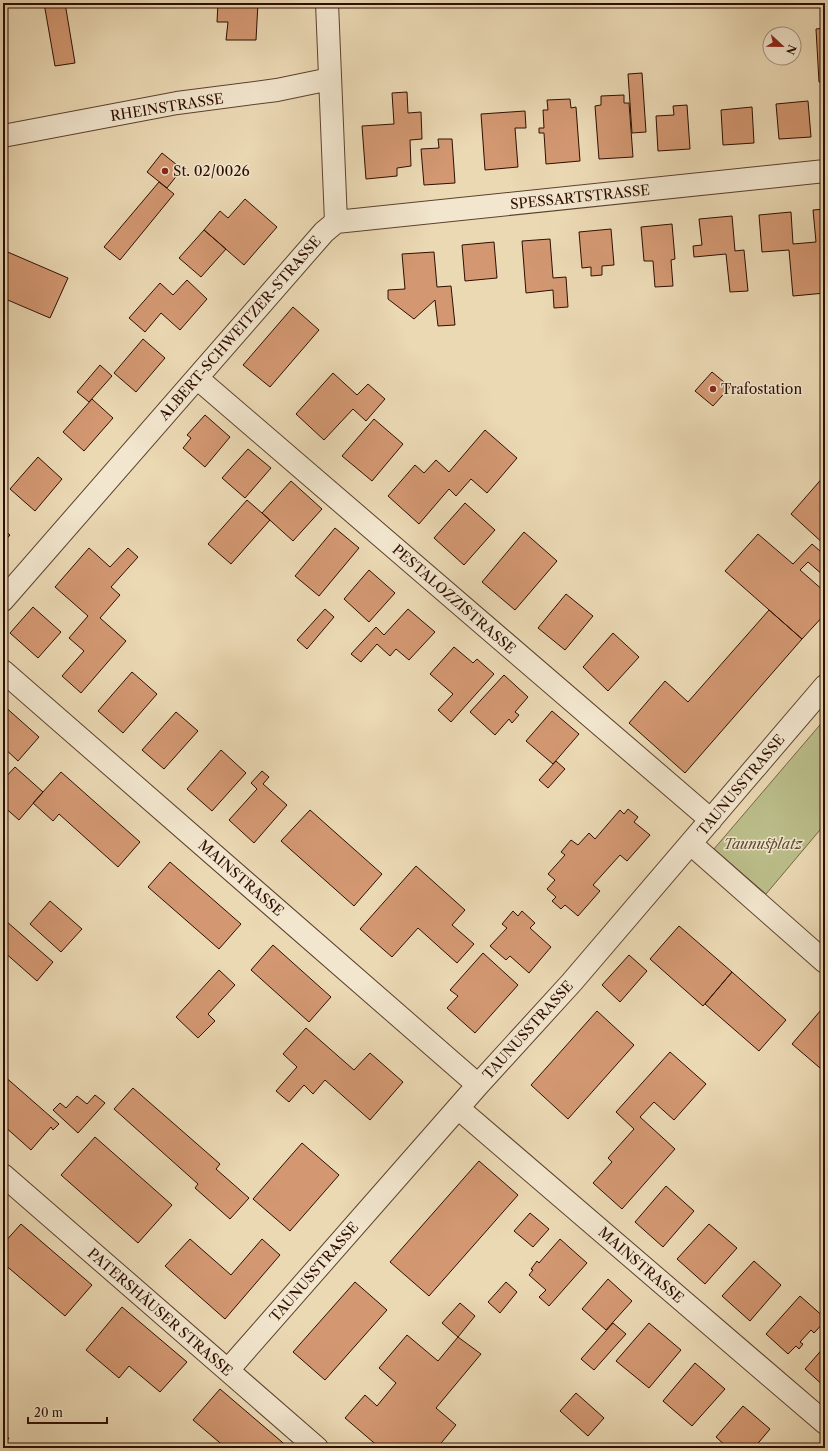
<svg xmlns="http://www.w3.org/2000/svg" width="828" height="1451" font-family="'Libre Caslon Text',serif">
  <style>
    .green { fill: #bbbe8a; stroke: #746645 }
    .building { fill: #d39872; stroke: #2e0e00 }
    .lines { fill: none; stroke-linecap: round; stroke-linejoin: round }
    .minor-casing { stroke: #5d412d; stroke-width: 24 }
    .minor { stroke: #f2e6ce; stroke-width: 22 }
    .rail { stroke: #2e0e00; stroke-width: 3; stroke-dasharray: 7 7; stroke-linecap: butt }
    .poi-dot { fill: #8f2418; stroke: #f2e6ce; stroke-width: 1.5 }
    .labels { text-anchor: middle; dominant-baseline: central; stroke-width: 3; stroke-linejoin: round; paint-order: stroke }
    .street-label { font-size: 14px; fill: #2e0e00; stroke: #f2e6ce }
    .poi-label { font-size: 14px; fill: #2e0e00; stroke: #f2e6ce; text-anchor: start }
    .park-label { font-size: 14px; font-style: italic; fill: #5f4c30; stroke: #f2e6ce }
  </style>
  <rect width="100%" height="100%" fill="#ebd9b4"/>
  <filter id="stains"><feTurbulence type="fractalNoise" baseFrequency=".005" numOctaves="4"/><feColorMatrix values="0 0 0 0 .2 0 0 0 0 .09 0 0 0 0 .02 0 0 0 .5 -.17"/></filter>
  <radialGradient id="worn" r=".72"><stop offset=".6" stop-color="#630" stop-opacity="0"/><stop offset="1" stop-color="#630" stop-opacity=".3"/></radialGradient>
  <path class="green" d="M825,719V824L766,894L714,849Z"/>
  <path class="building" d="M44,3H65L75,63L55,66Z
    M218,3H258L256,40H226L228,22H217Z
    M825,28V82H819L816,29Z
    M642,73L646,132L632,133L628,74Z
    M407,92L408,113L421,112L422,139L410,140L411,166L397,168V176L366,179L362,126L394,124L392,93Z
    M624,95V103H629L633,157L599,159L595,106L601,105V96Z
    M570,99L571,108L576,107L580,161L546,164L544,133H539V128H544L543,110H548L547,100Z
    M808,101L811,137L779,139L776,104Z
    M687,105L690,149L658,151L656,116L674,115L673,106Z
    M752,107L754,143L723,145L721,110Z
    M525,111L526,128H515L518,167L485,170L481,114Z
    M438,139H452L455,183L424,185L421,149L439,148Z
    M162,153L182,169L167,188L147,172Z
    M159,182L174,194L120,260L104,247Z
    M245,199L277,227L244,265L204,230L220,211L228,218Z
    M825,209V293L793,296L789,250L762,252L759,215L791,212L793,244L816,242L813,210Z
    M732,216L735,251L744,250L748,291L730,292L726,254L694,257L693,246L702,245L699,219Z
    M672,224L675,259L671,260L673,286L655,287L653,261H644L641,227Z
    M611,229L614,265L602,266V275L591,276V267L582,268L579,232Z
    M204,230L226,249L201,277L179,258Z
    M550,239L553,278L566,277L568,307L554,308L553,290L526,293L522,241Z
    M494,242L497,278L465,281L462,245Z
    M3,250L68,278L50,318L3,298Z
    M434,252L437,287L451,286L455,325L438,326L435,300L414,319L388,299V290L405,289L402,254Z
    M187,280L207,299L180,330L161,313L145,332L129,318L160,283L173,295Z
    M293,307L319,330L270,387L243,365Z
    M143,339L165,358L136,392L114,373Z
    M100,365L112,376L89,402L77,392Z
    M712,372L730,387L713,406L695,391Z
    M333,373L357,395L368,384L385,399L366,421L353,409L324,440L296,414Z
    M92,399L113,418L84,451L63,432Z
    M205,415L230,437L205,467L183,448L191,438L187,435Z
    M374,419L403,444L372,481L342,456Z
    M485,430L517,458L487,493L471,479L456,496L449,489L419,524L388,496L415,465L424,473L436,460L449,472Z
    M248,449L271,468L245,498L222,478Z
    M38,457L62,479L35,511L10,489Z
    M825,475V545L791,514Z
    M291,481L322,509L293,541L262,513Z
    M247,500L270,520L231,564L208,544Z
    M465,503L495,530L464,565L434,538Z
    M335,528L359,548L319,596L295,576Z
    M3,529L10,535L3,543Z
    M524,532L557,561L515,610L482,582Z
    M758,534L793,564L812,544L820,551L825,545V573L823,575L808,562L800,570L825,592V614L802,639L725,571Z
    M89,548L110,567L128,548L138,557L111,587L120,595L100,618L126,641L81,693L62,676L84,651L69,638L88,616L55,587Z
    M369,570L395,593L369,622L344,599Z
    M566,594L593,616L565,650L538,628Z
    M33,607L61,632L38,658L10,633Z
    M325,609L334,617L307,649L297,640Z
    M408,609L435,632L409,660L396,649L390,656L377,644L361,662L351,654L376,627L384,635Z
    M769,610L802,639L685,773L629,723L665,681L688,702Z
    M613,633L639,657L608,691L583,667Z
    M454,647L473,663L477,659L494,674L451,722L438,710L453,694L430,674Z
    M132,672L157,694L123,733L98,711Z
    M504,675L528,697L515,712L519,715L512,723L509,719L495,735L470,712Z
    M3,705L39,737L18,761L3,747Z
    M552,711L579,734L553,764L526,741Z
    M176,712L198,731L164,769L142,750Z
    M221,750L246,773L212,811L187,789Z
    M556,761L565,769L548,788L539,780Z
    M15,767L43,792L19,820L3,806V780Z
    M262,771L269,777L263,784L287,805L254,843L229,820L257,789L251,783Z
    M61,772L140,842L118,867L59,814L53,821L33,803Z
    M628,809L638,817L634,822L650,835L627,861L620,855L593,885L600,891L578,916L565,905L561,909L552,901L556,897L547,889L555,880L548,874L565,855L561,852L571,840L578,845L589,833L595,839L620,810L624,814Z
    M310,810L382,874L354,906L281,841Z
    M170,862L241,924L219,949L148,887Z
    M416,866L465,910L452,925L474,944L457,963L418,928L392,957L360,929Z
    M50,901L82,929L61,952L30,924Z
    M513,911L518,916L522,911L535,923L530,928L551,947L529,973L510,956L506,960L490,946L507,928L502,924Z
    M6,921L53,962L37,981L3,951V924Z
    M679,926L732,972L703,1006L650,959Z
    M273,945L331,997L309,1022L251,970Z
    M483,953L518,985L475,1033L447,1008L458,996L450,990Z
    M629,955L647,971L620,1002L602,985Z
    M219,970L235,985L208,1014L215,1021L198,1038L176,1017Z
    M732,972L786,1020L759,1051L705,1004Z
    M821,1010L825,1014V1061L820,1068L792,1044Z
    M597,1011L634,1045L568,1119L531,1085Z
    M306,1028L354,1070L370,1053L403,1082L370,1120L325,1080L313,1094L304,1085L289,1102L276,1091L297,1067L283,1054Z
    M670,1052L706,1084L674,1120L654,1102L640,1117L675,1149L622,1209L593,1183L612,1162L608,1158L634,1129L616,1112Z
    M3,1075L59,1124L53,1130L51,1127L31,1150L3,1125Z
    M133,1088L220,1164L216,1169L249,1198L230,1219L195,1188L198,1184L114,1109Z
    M95,1095L105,1103L78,1133L53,1110L60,1103L66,1108L77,1096L87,1104Z
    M95,1137L172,1205L138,1243L61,1175Z
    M302,1143L339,1175L290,1231L253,1199Z
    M479,1161L518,1195L429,1296L390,1262Z
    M666,1186L694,1211L663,1247L635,1222Z
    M530,1213L549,1229L533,1247L514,1231Z
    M21,1224L92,1285L65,1316L3,1263V1244Z
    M709,1224L737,1248L705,1284L677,1259Z
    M190,1239L231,1275L262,1239L280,1255L225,1319L165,1266Z
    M560,1239L587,1263L549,1306L539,1297L546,1290L529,1275L533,1270L531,1269L537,1261L539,1263Z
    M754,1261L781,1285L750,1321L722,1296Z
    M608,1279L632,1301L606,1330L582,1309Z
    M355,1282L387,1310L325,1380L293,1352Z
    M506,1282L517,1292L500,1313L488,1302Z
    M800,1296L825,1318V1321L814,1333L811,1330L800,1342L803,1344L799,1349L796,1346L788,1354L766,1334Z
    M460,1303L475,1316L458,1337L442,1323Z
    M122,1307L187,1362L160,1392L129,1366L119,1378L86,1350Z
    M613,1323L626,1334L594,1370L581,1359Z
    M649,1323L681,1350L649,1388L616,1361Z
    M407,1335L438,1361L458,1337L481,1354L436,1408L456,1425L437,1448H380L345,1418L365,1395L377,1406L396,1383L379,1368Z
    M825,1346V1387L805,1369Z
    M695,1363L725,1389L692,1426L663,1401Z
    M220,1389L289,1448H226L193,1420Z
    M576,1393L604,1418L588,1436L560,1411Z
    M743,1406L770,1429L754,1448H728L716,1437Z"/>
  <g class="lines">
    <g class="minor-casing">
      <path id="minor" d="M327,3L336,222
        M3,136L177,103L277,90L330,79
        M336,222L825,171
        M197,378L711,820
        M3,600L324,232L336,222
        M3,671L478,1085
        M691,844L825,962
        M458,1108L825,1423
        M3,1175L317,1448
        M228,1370L478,1085L572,982L825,686"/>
    </g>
    <use href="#minor" class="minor"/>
    <path class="rail" d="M3,1435L19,1448"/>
  </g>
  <g class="poi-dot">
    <circle cx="165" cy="171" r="4"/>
    <circle cx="713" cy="389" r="4"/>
  </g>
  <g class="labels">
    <g class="street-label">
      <text transform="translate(167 107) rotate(-9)">RHEINSTRASSE</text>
      <text transform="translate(580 197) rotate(-6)">SPESSARTSTRASSE</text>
      <text transform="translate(240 328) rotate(-49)">ALBERT-SCHWEITZER-STRASSE</text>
      <text transform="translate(454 599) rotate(41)">PESTALOZZISTRASSE</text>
      <text transform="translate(741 785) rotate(-50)">TAUNUSSTRASSE</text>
      <text transform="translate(241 878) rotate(41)">MAINSTRASSE</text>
      <text transform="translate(528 1030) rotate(-48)">TAUNUSSTRASSE</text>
      <text transform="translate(641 1265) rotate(41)">MAINSTRASSE</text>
      <text transform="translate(314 1272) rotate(-49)">TAUNUSSTRASSE</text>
      <text transform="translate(160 1312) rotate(41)">PATERSHÄUSER STRASSE</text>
    </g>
    <g class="poi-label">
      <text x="173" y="171">St. 02/0026</text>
      <text x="721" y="389">Trafostation</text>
    </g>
    <g class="park-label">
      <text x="763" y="844">Taunusplatz</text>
    </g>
  </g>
  <rect width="828" height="1451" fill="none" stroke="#ebd9b4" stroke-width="16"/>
  <rect x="4" y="4" width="820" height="1443" fill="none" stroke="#2e0e00" stroke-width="2"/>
  <rect x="8" y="8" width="812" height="1435" fill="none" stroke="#2e0e00"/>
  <g transform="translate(782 46) rotate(112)"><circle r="19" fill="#f2e6ce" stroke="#a4907c"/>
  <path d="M0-3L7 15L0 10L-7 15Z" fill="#8f2418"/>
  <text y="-6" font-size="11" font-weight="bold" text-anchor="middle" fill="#2e0e00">N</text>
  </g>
  <path d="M28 1417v6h79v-6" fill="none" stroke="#2e0e00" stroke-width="2"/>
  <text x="34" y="1417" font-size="12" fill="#2e0e00" stroke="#f2e6ce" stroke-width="3" paint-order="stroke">20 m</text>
  <rect width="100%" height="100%" filter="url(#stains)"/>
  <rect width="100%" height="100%" fill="url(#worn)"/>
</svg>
